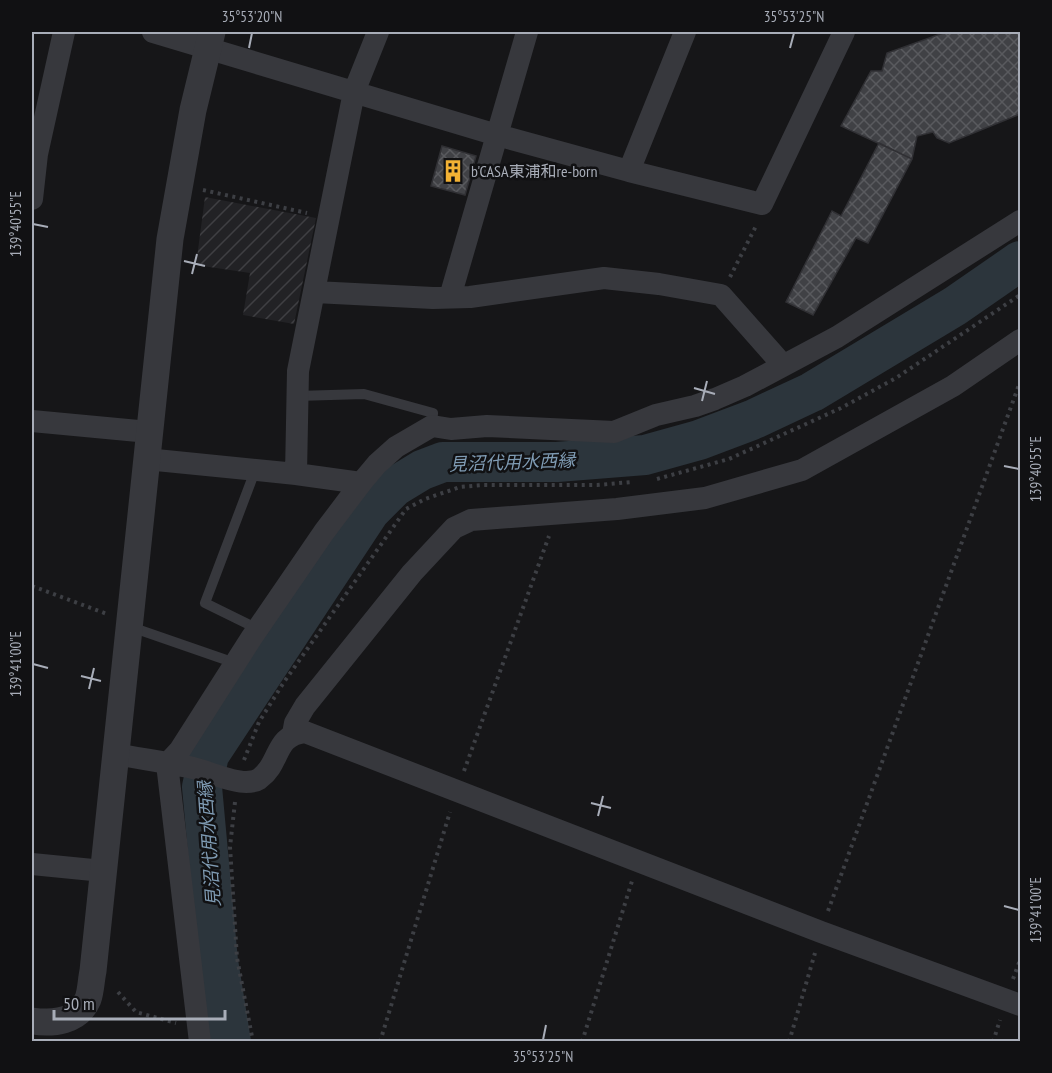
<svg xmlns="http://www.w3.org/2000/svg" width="1052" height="1073" font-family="'PT Sans Narrow','Noto Sans JP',sans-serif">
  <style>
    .industrial { fill: url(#industrial-furrows) }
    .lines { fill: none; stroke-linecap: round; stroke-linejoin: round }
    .river { stroke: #2c353c; stroke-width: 40 }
    .building { fill: url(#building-cross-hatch); stroke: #303034; stroke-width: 1.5 }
    .path { stroke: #3d3f44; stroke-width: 4; stroke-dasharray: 3 4.5; stroke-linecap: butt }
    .service { stroke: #37383d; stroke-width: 10 }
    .minor { stroke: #37383d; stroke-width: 22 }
    .tertiary { stroke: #37383d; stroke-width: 27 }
    .ticks { fill: none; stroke: #a8adb8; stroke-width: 2 }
    .labels { text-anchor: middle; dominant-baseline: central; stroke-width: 5; stroke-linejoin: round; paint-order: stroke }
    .poi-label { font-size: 16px; fill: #a8adb8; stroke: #111113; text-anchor: start }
    .water-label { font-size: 18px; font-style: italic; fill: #7f9bb3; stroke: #111113 }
    .neatline { fill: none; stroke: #a8adb8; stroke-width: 2 }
    .ticks-label { font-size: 15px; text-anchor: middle; fill: #a8adb8 }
  </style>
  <defs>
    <pattern id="industrial-furrows" width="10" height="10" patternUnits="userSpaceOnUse" patternTransform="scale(1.5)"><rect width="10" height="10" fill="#222225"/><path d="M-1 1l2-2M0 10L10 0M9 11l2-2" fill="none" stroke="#3f3f43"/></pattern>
    <pattern id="building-cross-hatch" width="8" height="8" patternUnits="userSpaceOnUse" patternTransform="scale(1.5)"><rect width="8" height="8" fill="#404145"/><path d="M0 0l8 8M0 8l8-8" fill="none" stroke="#595a5e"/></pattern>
  </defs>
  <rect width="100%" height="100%" fill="#161618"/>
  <path class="industrial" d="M205,197L316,218L294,324L243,315L250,273L196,265Z"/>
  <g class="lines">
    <path class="river" d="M231,1042L218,961L202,787L209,755L370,511L394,487L422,470L443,462H557L645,455L699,440L752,420L812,392L955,306L1020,261"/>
  </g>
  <path class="building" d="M946,32H1020V114L949,143L937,138L933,132L917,136L912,159L841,126L871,71H882L887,53Z
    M879,143L912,159L868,243L856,238L813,315L786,302L832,211L841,216Z
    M442,146L476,156L465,195L431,186Z"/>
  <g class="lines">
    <path class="path" d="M203,190L307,213
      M730,277L757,224
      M657,479L729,459L841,408L896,378L1020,295
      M32,586L107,614
      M244,760L259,722L284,682L406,509L425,499L460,487L484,485H597L632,482
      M464,771L549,536
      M235,802L230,847L237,958L253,1042
      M828,911L1020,382
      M1013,979L1020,960
      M118,992L136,1012L176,1023
      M380,1042L450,812
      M582,1042L632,881
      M789,1042L815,953
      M993,1042L1000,1020"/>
    <path class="service" d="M297,396L364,394L433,413L432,426
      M255,471L205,603L258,629
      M131,627L235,663"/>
    <path class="minor" d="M153,32L497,135L629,171L762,204L844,32
      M629,171L685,32
      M32,199L37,154L64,32
      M315,292L433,298L470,297L604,278L659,284L721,295L783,365
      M450,297L527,32
      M32,421L149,432
      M146,459L296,474L361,483
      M296,474L298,371L354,92L378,32
      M293,734L295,723L305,706L412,573L454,528L471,520L617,509L705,498L802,470L953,386L1020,340
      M115,754C141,759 167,762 193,768C209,772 231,782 246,782C250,782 256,781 259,779C282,762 273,736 305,732L821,932L1020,1005
      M32,864L103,871
      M200,1042L167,764L180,750L252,637L324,532L361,483L377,464L396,447L432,426L451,429L487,426L614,432L656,415L695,406L715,399L745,386L837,337L1020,221"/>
    <path class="tertiary" d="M32,1021C53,1024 78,1022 88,999C91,991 91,980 93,971L170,239L193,110L212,32"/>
  </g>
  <path class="ticks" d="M249,48L252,33M790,48L794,33M33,224L48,227M184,261L205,266M192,274L197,254M694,388L715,394M702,401L707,381M1004,466L1019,469M33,664L48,668M81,676L101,681M89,689L94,668M591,803L611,808M598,816L603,796M1004,906L1019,910M543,1040L546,1025"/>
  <defs>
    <g id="building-bare" transform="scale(1.8)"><path d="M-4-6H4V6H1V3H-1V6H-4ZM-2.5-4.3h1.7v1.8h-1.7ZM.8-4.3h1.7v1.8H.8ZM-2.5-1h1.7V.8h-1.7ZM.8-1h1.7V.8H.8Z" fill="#f2b134" stroke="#111113" stroke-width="2.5" paint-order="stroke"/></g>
  </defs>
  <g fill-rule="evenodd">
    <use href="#building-bare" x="453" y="171"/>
  </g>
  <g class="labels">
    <g class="poi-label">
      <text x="471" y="171">b'CASA東浦和re-born</text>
    </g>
    <g class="water-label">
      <text transform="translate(512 462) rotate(-2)">見沼代用水西縁</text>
      <text transform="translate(209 844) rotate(-94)">見沼代用水西縁</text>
    </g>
  </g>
  <rect width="1052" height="1073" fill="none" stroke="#111113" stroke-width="66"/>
  <path d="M54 1010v9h171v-9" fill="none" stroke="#a8adb8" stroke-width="3"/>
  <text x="63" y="1010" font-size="18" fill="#a8adb8" stroke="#111113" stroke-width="4.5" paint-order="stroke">50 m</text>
  <rect x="33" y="33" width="986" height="1007" class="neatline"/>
  <g class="ticks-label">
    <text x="252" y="22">35°53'20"N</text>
    <text x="794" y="22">35°53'25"N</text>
    <text transform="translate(16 224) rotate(-90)" y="5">139°40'55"E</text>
    <text transform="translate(1036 469) rotate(-90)" y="5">139°40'55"E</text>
    <text transform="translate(16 664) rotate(-90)" y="5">139°41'00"E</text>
    <text transform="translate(1036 910) rotate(-90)" y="5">139°41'00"E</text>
    <text x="543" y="1062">35°53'25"N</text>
  </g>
</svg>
